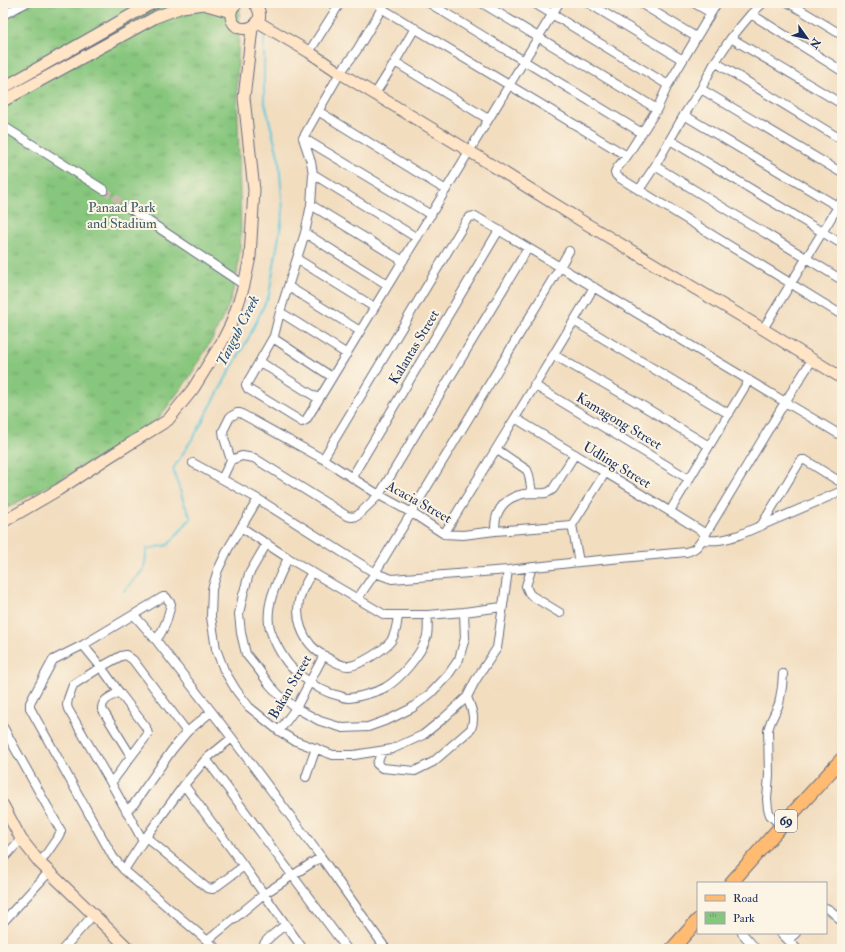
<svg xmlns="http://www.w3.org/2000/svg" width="845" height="952" font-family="'IM FELL Double Pica',serif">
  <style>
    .park { fill: url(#park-tufts); stroke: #517a6e }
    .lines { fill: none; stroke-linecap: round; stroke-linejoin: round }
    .stream { stroke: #5fc7dc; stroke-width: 2 }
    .street-tunnel { stroke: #c7baac; stroke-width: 8; stroke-dasharray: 8 4; stroke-linecap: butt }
    .street-casing { stroke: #666c80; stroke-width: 10 }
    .secondary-casing { stroke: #666c80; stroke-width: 13 }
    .primary-casing { stroke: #666c80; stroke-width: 15 }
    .street { stroke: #fff; stroke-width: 8 }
    .secondary { stroke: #ffe4c6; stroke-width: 11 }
    .primary { stroke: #ffbb71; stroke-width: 13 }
    .labels { text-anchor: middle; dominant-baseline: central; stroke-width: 4; stroke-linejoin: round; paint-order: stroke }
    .shield { fill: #fcf5e5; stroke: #5e6a86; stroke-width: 1 }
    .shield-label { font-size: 13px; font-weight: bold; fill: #1b2f5e }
    .park-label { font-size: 14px; fill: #3b5c67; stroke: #fcf5e5 }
    .street-label { font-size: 14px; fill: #1b2f5e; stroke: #fcf5e5 }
    .water-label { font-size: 15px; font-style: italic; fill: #2c557e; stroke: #fcf5e5 }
  </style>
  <defs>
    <pattern id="park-tufts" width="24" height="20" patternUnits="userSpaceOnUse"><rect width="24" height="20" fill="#87c67d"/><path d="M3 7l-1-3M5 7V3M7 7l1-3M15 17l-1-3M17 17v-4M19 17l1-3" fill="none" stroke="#6ea16a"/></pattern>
  </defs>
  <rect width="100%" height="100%" fill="#fcf5e5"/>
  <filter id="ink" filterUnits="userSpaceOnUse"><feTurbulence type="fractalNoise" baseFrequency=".025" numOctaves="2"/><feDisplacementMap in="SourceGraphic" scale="8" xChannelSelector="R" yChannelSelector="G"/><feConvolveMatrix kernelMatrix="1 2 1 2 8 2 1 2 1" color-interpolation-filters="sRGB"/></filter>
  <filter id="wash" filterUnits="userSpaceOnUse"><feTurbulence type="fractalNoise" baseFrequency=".012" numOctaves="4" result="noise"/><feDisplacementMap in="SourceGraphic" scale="16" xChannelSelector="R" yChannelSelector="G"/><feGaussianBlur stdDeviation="0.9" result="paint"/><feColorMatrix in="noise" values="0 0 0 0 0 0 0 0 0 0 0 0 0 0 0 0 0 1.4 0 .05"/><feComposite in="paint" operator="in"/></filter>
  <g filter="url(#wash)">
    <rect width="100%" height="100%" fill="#f2ddbf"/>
    <path class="park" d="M3,3H240L237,83L241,236L237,275L230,302L214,336L189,378L154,424L147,430L61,479L3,510Z"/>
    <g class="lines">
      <path class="stream" d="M265,19L266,11L270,3
        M124,591L144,569L147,549L168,545L191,518L184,503L173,469L196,433L233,365L248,339L269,295L283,212L279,160L264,99V33"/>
    </g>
  </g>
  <g filter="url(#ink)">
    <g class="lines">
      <path class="street-tunnel" d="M104,190L129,208"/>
      <g class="street-casing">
        <path id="street" d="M385,3L357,50L340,73L303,138L311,162L313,174L311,205L305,233L280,312L274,336L246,385L248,389L302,422L306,420L319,399L559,3
          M429,3L642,133
          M482,3L657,109
          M534,3L668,85
          M588,3L683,60
          M640,3L696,37
          M694,3L711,13
          M717,3L668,85L657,109L627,156L617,168L615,172L616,175L618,177L842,315
          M789,3L842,35
          M381,8L627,156
          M751,14L842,71
          M3,15L26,3
          M731,38L842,104
          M309,52L340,3
          M395,62L488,119
          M715,62L842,140
          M701,89L842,173
          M375,94L395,62L415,28
          M318,111L446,190
          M684,115L842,209
          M3,126L104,190
          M303,138L431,215
          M670,140L842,244
          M655,166L842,280
          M313,174L417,238
          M639,190L655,166L684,115L701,89L715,62L731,38L751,14L763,3
          M311,205L403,261
          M129,208L244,285
          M305,233L388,285
          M297,259L374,307
          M289,287L360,331
          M280,312L347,354
          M574,321L729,414
          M763,329L842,200
          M273,338L332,377
          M554,355L633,400L709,446
          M260,362L319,399
          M534,385L689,479
          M515,418C578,457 643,494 706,534
          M496,449L527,470L529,475L532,493
          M323,459L466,221L470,217L475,216L785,402L842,436
          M231,460L242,456L254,458L347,516L352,517L357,516L379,495L528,248
          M193,463L258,499L375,573L392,579L508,570L579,562L686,552C695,550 697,547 702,540L785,402L812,360
          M352,477L499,230
          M222,479L231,460L224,438L223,431L230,417L237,413H240L323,459L379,495L412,513L444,534L463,535L495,531L572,525L605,473
          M258,499L228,549L218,570L212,589L211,617L216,649L224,670L236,690L249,707L279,731L293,740L333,755H354L392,749L423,735L444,718L467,697L475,681L497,648L508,570
          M670,511L749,380
          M572,525L579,562
          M761,526L799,463L802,460H805L842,483
          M241,527L288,558L385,615H428L464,612L502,607
          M495,531C495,526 495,520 497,515C503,499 516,494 532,493C540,493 547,495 553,489L575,454
          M444,534C494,452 545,370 594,287
          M702,540C717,541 724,540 739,535L842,491
          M267,543L249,574L243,595L239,614L241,633L246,654L259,670L269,684L279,695L296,708L320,721L343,728L368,727L390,719L412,708L431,693L448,675L459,659L465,638L464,612
          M288,558C279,578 266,601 269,624C271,637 282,657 291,667C294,670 297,672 300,675C312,685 324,693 340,696C342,697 346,698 348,698C356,698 380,691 386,687C400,679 421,654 426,639C429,633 427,621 428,615
          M532,567L526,586L529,593L532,596L560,613
          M312,572C309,578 305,584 302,591C292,616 302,644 326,657C332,660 342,667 349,666C360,665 384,650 391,641C396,633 397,625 398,615
          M358,598L375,573L560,267L569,251
          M134,615L156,640L232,738L321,857L386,949
          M156,640C165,629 168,617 171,604L166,597H163L83,645L53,660L33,697L30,703V708L113,857L124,870L217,949
          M83,645L101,667L119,692L146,727L148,734L111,783
          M119,692C111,697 102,699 102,709L131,756
          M3,727L61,831L58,837L40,863
          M279,731L296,708L324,655
          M382,751L377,764L382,768L415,771L433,762L471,729C476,717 471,708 467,697
          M206,759L347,949
          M306,777L316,748
          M184,785L244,866L303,949
          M126,811L134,804L172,750L187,732L211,712
          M781,826L770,815L768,809L767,799L769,775L768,730L771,721L779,704L782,687L783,674
          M146,837L207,888L213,889L244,866
          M143,841L111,783L68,709L67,705L68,699L73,685L101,667L121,656L126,655L133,660L187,732
          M3,859L21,839
          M124,870L143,841L184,785L206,759L232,738
          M826,908L830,910L842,921
          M3,922L49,872
          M742,933L756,949
          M781,933L797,949
          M788,940L796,933
          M207,941L264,894L321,857
          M63,949L94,914
          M262,949C263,940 278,931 285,925"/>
      </g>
      <g class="secondary-casing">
        <path id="secondary" d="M237,3C233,6 230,11 231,17C235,40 274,25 254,3
          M258,22L309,52L340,73L469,151L585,223L763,329L842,378
          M3,88L147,6L154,3
          M3,101L156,17L182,7L203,4L231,12
          M3,522L58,490L112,455L168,420L193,389L222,342L231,324L238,304L244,285L250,257L254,190L244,98L252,28
          M3,805L21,839L40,863L129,949"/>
      </g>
      <g class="primary-casing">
        <path id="primary" d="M731,883L781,826L842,759
          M672,949L698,920"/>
      </g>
      <use href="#street" class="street"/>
      <use href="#secondary" class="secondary"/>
      <use href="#primary" class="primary"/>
    </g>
  </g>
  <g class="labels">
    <rect class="shield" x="775" y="810" width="22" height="22" rx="3"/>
    <g class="shield-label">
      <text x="786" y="821">69</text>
    </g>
    <g class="park-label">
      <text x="122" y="207">Panaad Park<tspan x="122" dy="16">and Stadium</tspan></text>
    </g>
    <g class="street-label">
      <text transform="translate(414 347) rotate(-59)">Kalantas Street</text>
      <text transform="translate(619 421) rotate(31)">Kamagong Street</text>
      <text transform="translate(617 465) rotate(31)">Udling Street</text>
      <text transform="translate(419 502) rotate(29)">Acacia Street</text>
      <text transform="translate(290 687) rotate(-60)">Bakan Street</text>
    </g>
    <g class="water-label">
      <text transform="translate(238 331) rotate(-63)">Tangub Creek</text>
    </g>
  </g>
  <rect width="845" height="952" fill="none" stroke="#fcf5e5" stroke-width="16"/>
  <rect x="697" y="882" width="130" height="52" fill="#fcf5e5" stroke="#a2a6af"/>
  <rect x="705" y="895" width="20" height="6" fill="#ffbb71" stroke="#a2a6af"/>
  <text x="733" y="902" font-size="12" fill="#1b2f5e">Road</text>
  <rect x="705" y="912" width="20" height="12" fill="url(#park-tufts)" stroke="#a2a6af"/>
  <text x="733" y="922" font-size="12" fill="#1b2f5e">Park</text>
  <g transform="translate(807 38) rotate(123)" stroke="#fcf5e5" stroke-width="3" paint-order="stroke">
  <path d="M0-3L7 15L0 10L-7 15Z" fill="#1b2f5e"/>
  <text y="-6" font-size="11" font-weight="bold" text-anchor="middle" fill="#1b2f5e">N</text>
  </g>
</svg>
